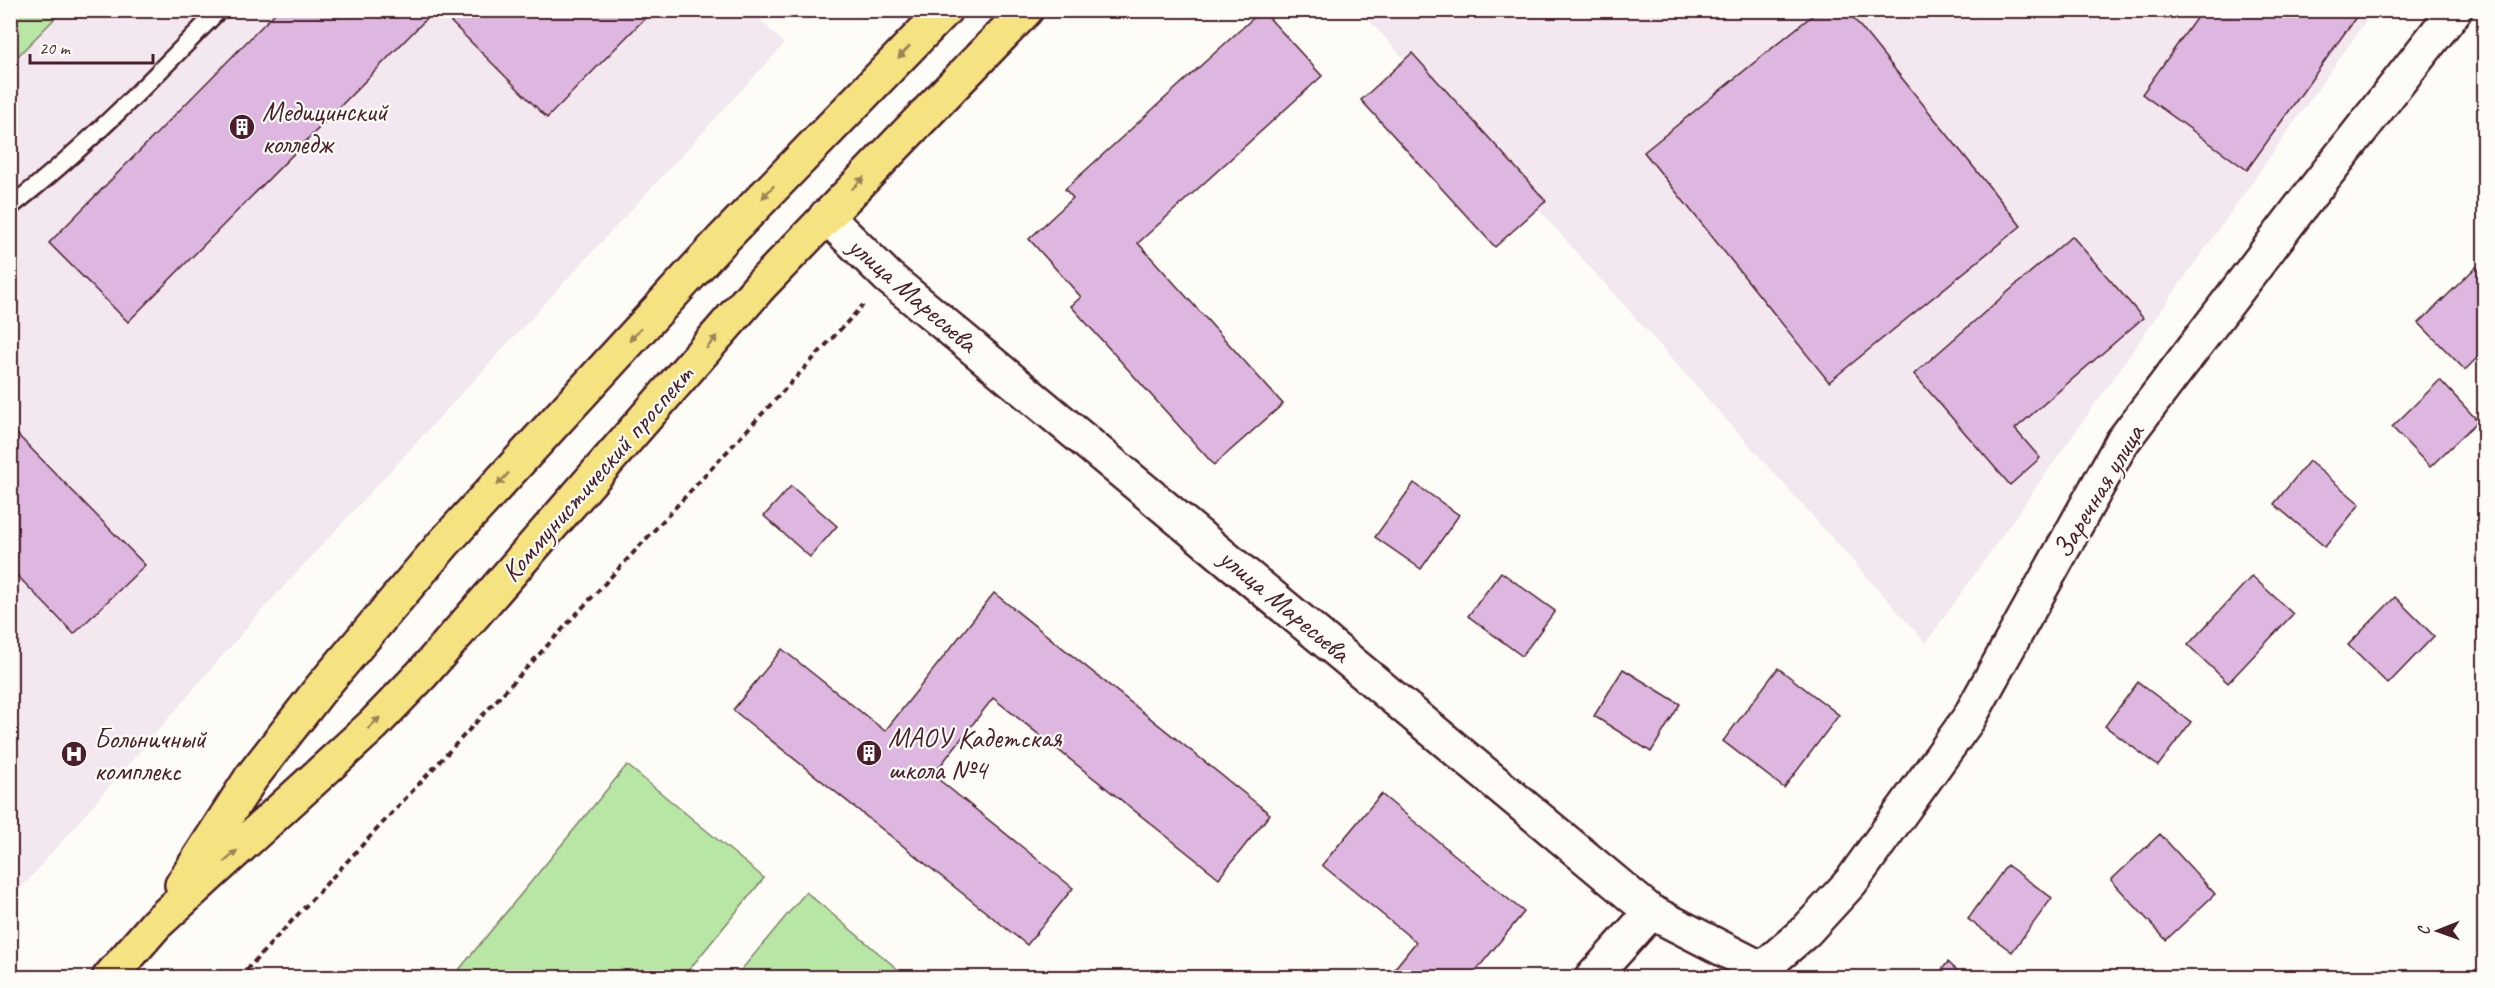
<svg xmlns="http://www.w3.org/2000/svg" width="2495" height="988" font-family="Caveat,sans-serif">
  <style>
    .built { fill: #f3e7f0 }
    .green { fill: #b7e6a5; stroke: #808268; stroke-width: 1.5 }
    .building { fill: #ddb7df; stroke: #4a1f2b; stroke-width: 1.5 }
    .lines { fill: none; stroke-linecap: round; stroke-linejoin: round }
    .service-casing { stroke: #4a1f2b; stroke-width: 21 }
    .minor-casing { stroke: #4a1f2b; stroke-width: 38 }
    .primary-casing { stroke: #4a1f2b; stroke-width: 38 }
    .path { stroke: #4a1f2b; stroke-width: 4; stroke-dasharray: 6 4.5; stroke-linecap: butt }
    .service { stroke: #fdfcf7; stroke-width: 16 }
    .minor { stroke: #fdfcf7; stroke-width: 33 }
    .primary { stroke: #f5e382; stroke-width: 33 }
    .oneway { fill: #a08156 }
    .labels { text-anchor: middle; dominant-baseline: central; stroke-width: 4.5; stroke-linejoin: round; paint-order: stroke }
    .poi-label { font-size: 28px; fill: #4a1f2b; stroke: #fdfcf7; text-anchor: start }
    .street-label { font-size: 28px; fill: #4a1f2b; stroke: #fdfcf7 }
  </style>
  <rect width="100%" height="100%" fill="#fdfcf7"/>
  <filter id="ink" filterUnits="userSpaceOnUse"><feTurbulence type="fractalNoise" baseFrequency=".0167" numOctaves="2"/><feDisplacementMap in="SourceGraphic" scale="12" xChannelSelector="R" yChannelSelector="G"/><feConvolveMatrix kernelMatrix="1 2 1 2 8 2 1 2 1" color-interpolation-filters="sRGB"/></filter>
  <g filter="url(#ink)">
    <path class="built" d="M11,11H752L784,44L263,609L11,900Z
      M1361,11H2373L1926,643Z"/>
    <path class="green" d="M10,11H62L11,63H10Z
      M627,765L764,878L683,977H453Z
      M806,892L907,977L739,978L737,975Z"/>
    <path class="building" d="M278,10H435L128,322L49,243Z
      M439,10H653L547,118Z
      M1262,10L1322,76L1138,243L1283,404L1214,465L1071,306L1081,297L1029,239L1073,198L1065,189Z
      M1819,10H1847L2021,226L1829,382L1644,152Z
      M2202,10H2361L2247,170L2142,94Z
      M1412,53L1546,201L1495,247L1361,100Z
      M2072,236L2143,318L2015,429L2040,458L2010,485L1914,374Z
      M2476,267L2484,277V351L2465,370L2419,323Z
      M2440,380L2478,421L2430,467L2392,427Z
      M10,427L145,565L74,634L10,568Z
      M2309,461L2360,504L2325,547L2274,504Z
      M1414,483L1459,515L1421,569L1375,537Z
      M791,486L837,526L810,557L764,516Z
      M1501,572L1555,611L1522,656L1468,616Z
      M2252,576L2293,614L2228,683L2188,645Z
      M994,593L1270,814L1219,878L993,698L933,775L1073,888L1027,945L733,710L782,649L885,731Z
      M2395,597L2434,636L2388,684L2348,645Z
      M1778,668L1839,715L1784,788L1723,741Z
      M1623,669L1680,704L1651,752L1594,716Z
      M2138,682L2191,722L2158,766L2105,726Z
      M1381,794L1524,912L1470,978H1387L1416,942L1322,865Z
      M2160,834L2215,894L2166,940L2111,880Z
      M2007,865L2052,898L2012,952L1968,919Z
      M1948,962L1965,978H1935Z"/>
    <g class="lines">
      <g class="service-casing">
        <path id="service" d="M10,207C86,148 152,79 219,10"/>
      </g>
      <g class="minor-casing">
        <path id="minor" d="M826,216L888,277L1651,912L1762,969
          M1592,978L1651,912
          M1770,978L1762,969L1806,931L1851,882L1969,718L2122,442L2299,209L2455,10"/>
      </g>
      <g class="primary-casing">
        <path id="primary" d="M182,885L251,778L322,687L444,543L722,240L945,10
          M109,978L156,924L373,725L423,673L761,285L1026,10"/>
      </g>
      <path class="path" d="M239,978L863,305"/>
      <use href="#service" class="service"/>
      <use href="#minor" class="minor"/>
      <use href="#primary" class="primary"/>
    </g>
    <defs><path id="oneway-solid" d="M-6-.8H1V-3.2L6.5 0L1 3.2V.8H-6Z" transform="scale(1.5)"/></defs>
    <g class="oneway">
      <use href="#oneway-solid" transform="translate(904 52) rotate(134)"/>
      <use href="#oneway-solid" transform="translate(858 183) rotate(-46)"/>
      <use href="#oneway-solid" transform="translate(768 192) rotate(133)"/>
      <use href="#oneway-solid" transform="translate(635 335) rotate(133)"/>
      <use href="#oneway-solid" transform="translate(712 342) rotate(-49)"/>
      <use href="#oneway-solid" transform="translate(503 479) rotate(133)"/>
      <use href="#oneway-solid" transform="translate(374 723) rotate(-44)"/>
      <use href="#oneway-solid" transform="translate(231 856) rotate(-42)"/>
    </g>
  </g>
  <defs>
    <g id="building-disc" transform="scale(1.35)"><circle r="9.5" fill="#4a1f2b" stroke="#fdfcf7"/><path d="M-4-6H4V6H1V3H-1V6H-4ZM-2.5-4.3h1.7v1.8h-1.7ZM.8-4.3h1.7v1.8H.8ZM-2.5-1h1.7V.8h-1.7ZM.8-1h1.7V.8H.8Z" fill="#fff"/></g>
    <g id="hospital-disc" transform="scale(1.35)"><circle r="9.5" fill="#4a1f2b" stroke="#fdfcf7"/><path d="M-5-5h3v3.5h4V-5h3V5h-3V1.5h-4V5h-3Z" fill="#fff"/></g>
  </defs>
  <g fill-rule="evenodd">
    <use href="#building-disc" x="242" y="127"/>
    <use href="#building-disc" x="869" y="753"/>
    <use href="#hospital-disc" x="74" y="754"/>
  </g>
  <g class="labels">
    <g class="poi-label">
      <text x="262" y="111">Медицинский<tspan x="262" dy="32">колледж</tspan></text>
      <text x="888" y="737">МАОУ Кадетская<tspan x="888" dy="32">школа №4</tspan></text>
      <text x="94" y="738">Больничный<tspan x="94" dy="32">комплекс</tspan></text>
    </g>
    <g class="street-label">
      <text transform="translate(913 294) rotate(41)">улица Маресьева</text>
      <text transform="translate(597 473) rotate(-49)">Коммунистический проспект</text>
      <text transform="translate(2098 491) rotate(-59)">Заречная улица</text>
      <text transform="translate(1285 605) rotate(40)">улица Маресьева</text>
    </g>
  </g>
  <rect width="2495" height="988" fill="none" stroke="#fdfcf7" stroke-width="36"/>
  <rect x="18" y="18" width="2459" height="952" fill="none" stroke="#4a1f2b" stroke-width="2" filter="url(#ink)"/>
  <g transform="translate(2438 931) rotate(269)" stroke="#fdfcf7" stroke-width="4.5" paint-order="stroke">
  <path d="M0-4.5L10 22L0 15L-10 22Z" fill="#4a1f2b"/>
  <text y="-9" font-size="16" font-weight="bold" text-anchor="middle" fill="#4a1f2b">С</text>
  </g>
  <path d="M30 54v9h123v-9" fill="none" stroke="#4a1f2b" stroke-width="3"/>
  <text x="39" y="54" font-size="18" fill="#4a1f2b" stroke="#fdfcf7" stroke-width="4.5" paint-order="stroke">20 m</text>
</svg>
